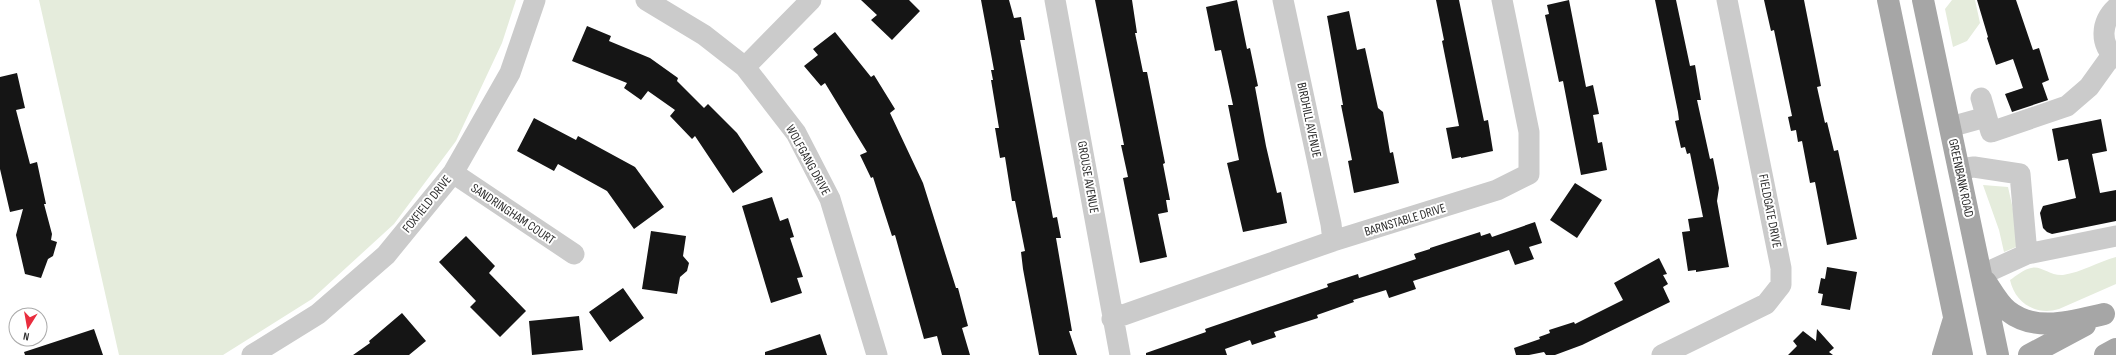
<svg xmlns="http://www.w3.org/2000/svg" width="2116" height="355" font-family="'Sofia Sans Condensed',sans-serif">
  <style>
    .green { fill: #e5ecdc }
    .building { fill: #151515 }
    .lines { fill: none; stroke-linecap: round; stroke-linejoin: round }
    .minor { stroke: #cbcbcb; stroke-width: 21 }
    .major { stroke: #a6a6a6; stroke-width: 22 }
    .labels { text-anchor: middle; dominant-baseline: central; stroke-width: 4; stroke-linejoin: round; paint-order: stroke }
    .street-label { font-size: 13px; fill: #2e2e2e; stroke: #fff }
  </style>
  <rect width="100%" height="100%" fill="#fff"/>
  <path class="green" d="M39,0H516L502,43L456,141L394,224L312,299L223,355H119Z
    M1952,0H1975L1980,23L1967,41L1953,47L1945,9Z
    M1983,185L2008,187L2021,245L2004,252L1999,230Z
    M2116,257V284L2059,309C2036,316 2015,303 2010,280C2016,276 2024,269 2031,268C2041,265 2050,276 2063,275C2082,272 2098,262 2116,257Z"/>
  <path class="building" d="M861,0H909L920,11L892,40L871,20L877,15Z
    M981,0H1009L1014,18L1021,17L1025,40H1020L1053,218L1057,217L1061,238H1056L1072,331H1069L1077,355H1039L1023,269L1021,252L1025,251L1015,201H1012L1005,157L1000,158L995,128H999L991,80H993L991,70H994Z
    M1095,0H1132L1137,33H1135L1143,72H1147L1165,163L1163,164L1170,200H1166L1168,212L1158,214L1167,257L1140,263L1123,178L1128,177L1121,145H1124Z
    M1237,0L1247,49L1250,48L1258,86L1255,87L1266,146L1277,193L1281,192L1287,223L1243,232L1227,163L1239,160L1228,105H1233L1221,50L1215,51L1206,7Z
    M1436,0H1459L1484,121L1488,120L1493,151L1461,158V157L1452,159L1446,128L1459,126L1442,41L1444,40Z
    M1569,0L1586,87L1593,85L1599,114L1593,115L1598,143L1602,142L1607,170L1581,175L1563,81L1559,82L1545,15L1549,14L1547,5Z
    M1655,0H1676L1690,66L1695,65L1701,100H1697L1710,159L1713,158L1719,188L1717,201L1729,267L1696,272V270L1688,271L1682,232L1690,231L1688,219L1703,217L1690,153L1687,154L1685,147L1681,148L1675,121L1679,120L1678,112Z
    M1764,0H1804L1821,86L1817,87L1825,123L1827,122L1834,151L1838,150L1857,239L1827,245L1815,182L1810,183L1802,141L1798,142L1796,130L1791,131L1788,117L1792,116L1774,30L1771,31Z
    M1977,0H2016L2033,50L2039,48L2049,80L2042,83L2048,100L2012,112L2005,94L2023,88L2013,59L1996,65L1987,38L1988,37Z
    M1349,11L1357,50L1365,48L1378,108L1383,112L1390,153L1393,152L1399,183L1354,193L1348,161L1352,160L1341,105H1343L1327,16Z
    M587,26L611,36L609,41L650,58L678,78L677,81L704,108L708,104L737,133L763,172L733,193L695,136L692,139L670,116L675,110L648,91L641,100L624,88L627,83L572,61Z
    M835,32L871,77L874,75L895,109L890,113L923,183L956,288H958L968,326L962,328L970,355H942L937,336L924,339L895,235L892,236L873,177L871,178L860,155L867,152L825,83L821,86L804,66L818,55L813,49Z
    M17,73L25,108L16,110L30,164L37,162L46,204H44L52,234L51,240L57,242L53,256L48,259L41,278L25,274L16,235L23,209L10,212L0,169V77Z
    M534,118L576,140L578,136L635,167L664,207L634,229L607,191L558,164L554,171L517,151Z
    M2101,119L2107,151L2092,154L2100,193L2116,190V221L2052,234L2047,232L2043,228L2040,213L2043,206L2076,198L2068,159L2058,161L2052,129Z
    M1575,183L1602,200L1577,238L1550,220Z
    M772,197L780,221L788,218L794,237L790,238L803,277L797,278L802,293L771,303L742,206Z
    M1535,222L1542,243L1529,247L1534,259L1515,265L1509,250L1413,281L1416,289L1389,298L1386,290L1353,300L1354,302L1317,315L1318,318L1274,332L1276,337L1252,345L1250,340L1225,349L1227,355H1146V353L1206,332L1205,329L1328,287L1327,284L1358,274L1359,278L1416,259L1414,254L1430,249V248L1480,232L1481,236L1490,233L1492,237Z
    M651,231L686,236L683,256L689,263L687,271L680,277L677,294L642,289Z
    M466,236L495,266L489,273L526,311L500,337L470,307L476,301L439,262Z
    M1659,258L1667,274L1663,275L1668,284L1663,287L1670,302L1582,345L1555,355H1546L1544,352L1529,355H1516L1514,348L1540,339L1539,337L1550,333L1549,330L1574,322L1575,324L1623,300L1614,283Z
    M1827,267L1857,272L1850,310L1821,305L1823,294L1818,293L1821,278L1825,279Z
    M623,288L644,318L610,342L589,312Z
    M402,313L426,341L409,355H353L370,343L369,341Z
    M579,316L583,350L532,355L529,321Z
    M94,329L103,355H25L24,352Z
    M1817,329L1834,348L1829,352L1833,355H1788L1797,346L1793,341L1803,331L1816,341Z
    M820,334L827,355H765V352Z"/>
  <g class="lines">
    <path class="minor" d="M646,0L704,35L745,67L796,133L830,199L877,355
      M1055,0L1120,355
      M1283,0L1331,224L1333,241
      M2116,8C2101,22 2099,44 2116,58
      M745,67L811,0
      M1981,98L1991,132L2067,106L2089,87L2112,55
      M1950,127L1986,117
      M1959,169L1974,167L2020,174L2027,254
      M453,173L574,254
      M1981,275L2027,254L2116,236
      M1112,319L1333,241L1497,190L1529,174V132L1502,0
      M252,355L318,314L386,255L453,173L510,73L535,0
      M1662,355L1766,304L1781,285V268L1727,0"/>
    <path class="major" d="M1888,0L1962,355
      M1923,0L1998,355
      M1986,282C1992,291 1999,304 2008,311C2036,333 2073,321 2104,314
      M1943,355L1953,322
      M2029,355L2085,325
      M2105,355L2116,349"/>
  </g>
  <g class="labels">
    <g class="street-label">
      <text transform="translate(1309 120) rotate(78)">BIRDHILL AVENUE</text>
      <text transform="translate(808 160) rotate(61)">WOLFGANG DRIVE</text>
      <text transform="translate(1088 177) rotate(80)">GROUSE AVENUE</text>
      <text transform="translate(1961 178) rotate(78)">GREENBANK ROAD</text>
      <text transform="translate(427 204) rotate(-51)">FOXFIELD DRIVE</text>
      <text transform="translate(1770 211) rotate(79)">FIELDGATE DRIVE</text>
      <text transform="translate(513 214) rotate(34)">SANDRINGHAM COURT</text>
      <text transform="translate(1405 220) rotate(-17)">BARNSTABLE DRIVE</text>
    </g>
  </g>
  <g transform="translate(28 327) rotate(191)"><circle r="19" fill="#ffffff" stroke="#ababab"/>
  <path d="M0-3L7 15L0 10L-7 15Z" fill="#e92d3e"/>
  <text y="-6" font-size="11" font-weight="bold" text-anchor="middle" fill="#2e2e2e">N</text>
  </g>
</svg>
